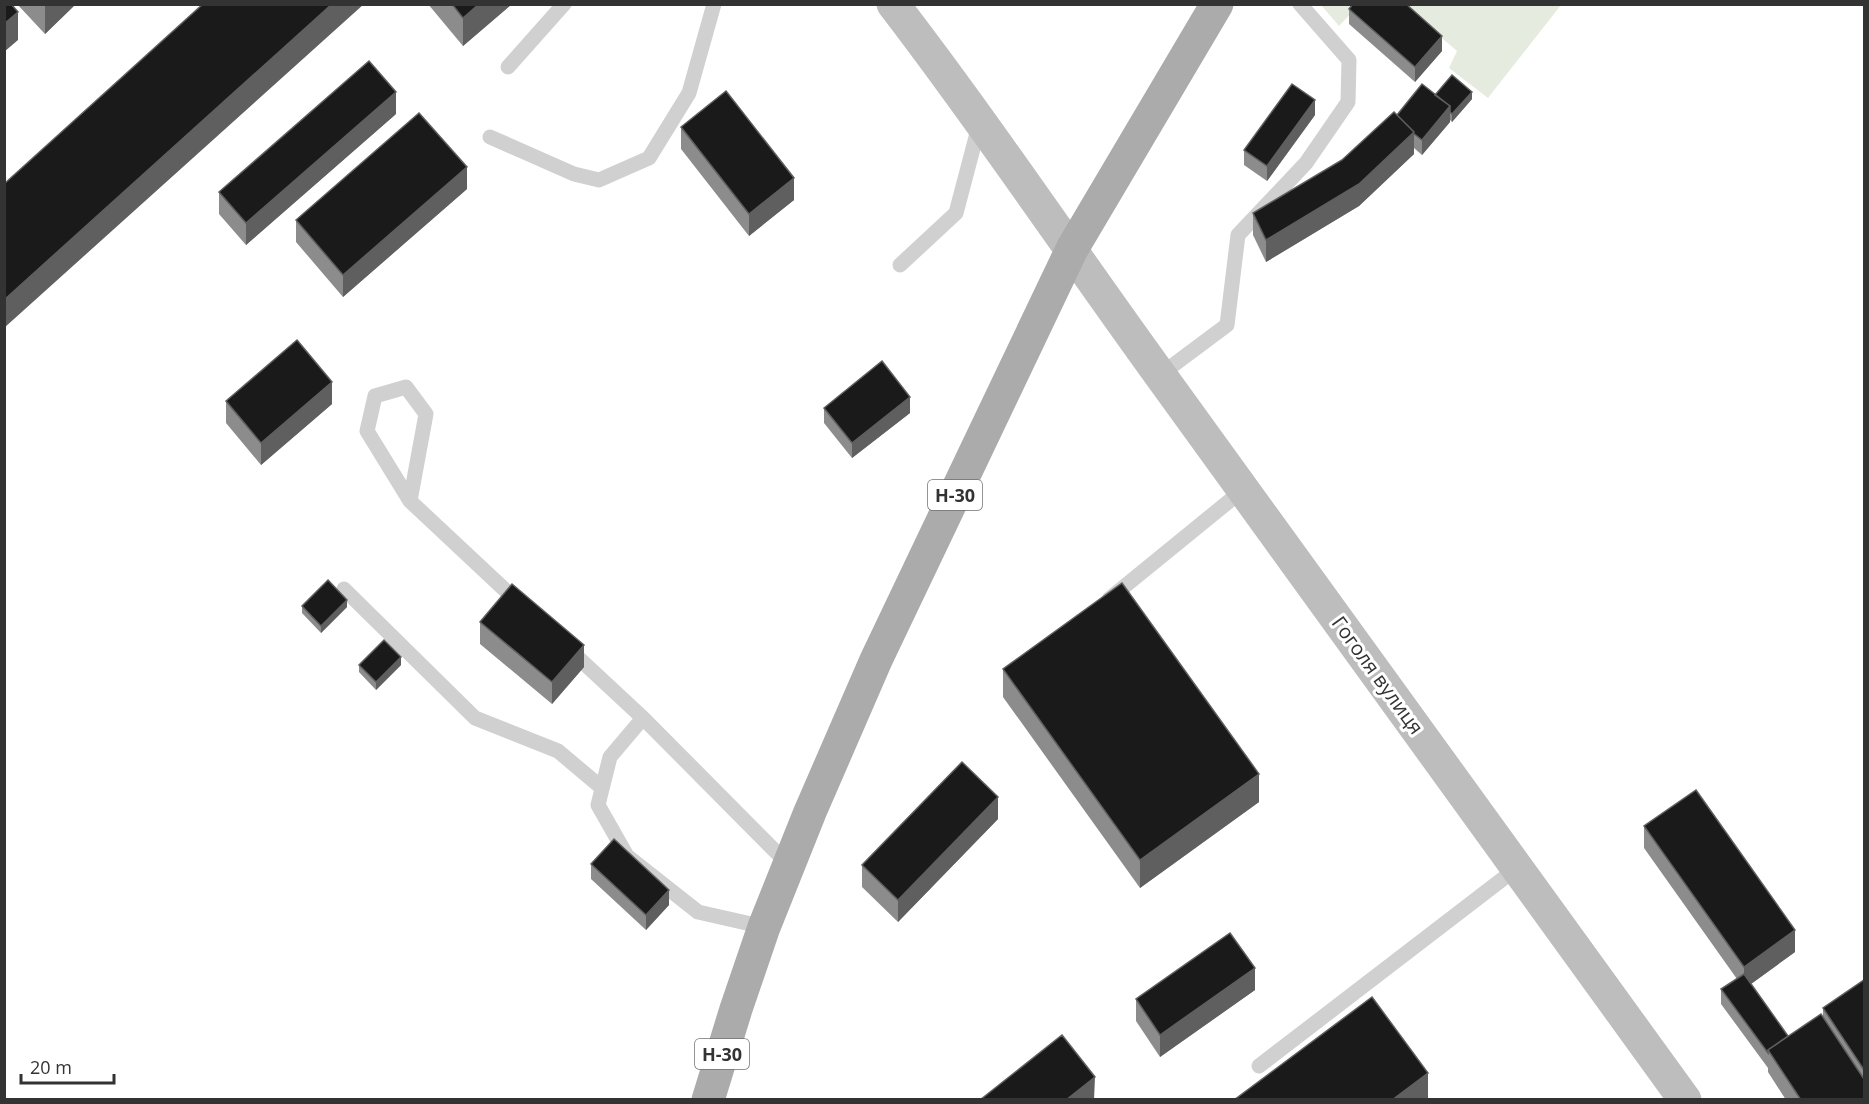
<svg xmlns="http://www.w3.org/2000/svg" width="1869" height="1104" font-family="'Open Sans',sans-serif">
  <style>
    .green { fill: #e5ecdf }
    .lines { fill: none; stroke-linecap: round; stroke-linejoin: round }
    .service { stroke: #d0d0d0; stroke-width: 15 }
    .secondary { stroke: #bdbdbd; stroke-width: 33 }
    .primary { stroke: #ababab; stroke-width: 33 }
    .wall { fill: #8c8c8c }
    .shaded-wall { fill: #5f5f5f }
    .building { fill: #1a1a1a; stroke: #5f5f5f; stroke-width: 1.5 }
    .labels { text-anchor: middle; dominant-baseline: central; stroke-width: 6; stroke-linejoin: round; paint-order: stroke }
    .shield { fill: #fff; stroke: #707070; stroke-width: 1.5 }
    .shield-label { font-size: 18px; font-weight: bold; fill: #333 }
    .street-label { font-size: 20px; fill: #333; stroke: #fff }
  </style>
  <rect width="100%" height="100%" fill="#fff"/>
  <path class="green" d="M1321,5H1359L1339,26Z
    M1403,5H1561L1488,98L1449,68L1457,51Z"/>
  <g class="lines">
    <path class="service" d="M508,67L564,4
      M490,137L574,174L599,180L649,158L689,93L714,4
      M900,265L956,213L980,122
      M1160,375L1227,325L1238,235L1306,163L1348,102L1349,60L1300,4
      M410,501L426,414L406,387L375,396L367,431L410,501L520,604
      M344,589L475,718L558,751L602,788
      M1109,599L1244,489
      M571,651L643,718L789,865
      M643,718L610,757L598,805L627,856L698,912L764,927
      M1259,1066L1517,868"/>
    <path class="secondary" d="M893,4C987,126 1072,254 1163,379C1337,619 1511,859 1685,1100"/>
    <path class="primary" d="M708,1100L736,1009L764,927L810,812L876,660L1072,249L1217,4"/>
  </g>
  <path class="wall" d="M17,4H76L45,34Z
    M428,4H512L463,46Z
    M1349,9L1442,51L1415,82L1349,24Z
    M1435,95L1472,99L1452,122L1450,120V122L1422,155L1414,148V154L1359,206L1266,262L1253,235V213L1342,160L1397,115Z
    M396,114L246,245L219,214V192Z
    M1315,115L1267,181L1244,165V150Z
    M681,127L794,200L749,236L681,149Z
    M467,189L343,297L296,242V220Z
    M226,401L332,404L261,465L226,423Z
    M824,408L910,413L852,458L824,423Z
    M302,606L347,607L321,633L302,613Z
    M480,622L584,667L552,704L480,644Z
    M359,665H401L376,690L359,672Z
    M1003,669L1259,802L1140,888L1003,697Z
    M998,819L898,922L862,887V865Z
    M1644,826L1795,952L1751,984L1788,1036L1823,1017V1008L1864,980V1100H1786L1768,1072V1068L1721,1004V989L1737,979L1644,848Z
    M591,864L669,905L646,930L591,879Z
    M1255,990L1160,1057L1136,1021V999Z"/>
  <path class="shaded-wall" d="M46,4H76L45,34V6Z
    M332,4H364L4,328V300Z
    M479,4H512L463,46V18Z
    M18,12V40L4,52V24Z
    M1442,36V51L1415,82V67Z
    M396,92V114L246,245V223Z
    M1472,92V99L1452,122V114Z
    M1315,100V115L1267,181V166Z
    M1450,106V122L1422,155V140Z
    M1414,132V154L1359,206L1266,262V240Z
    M467,167V189L343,297V275Z
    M794,178V200L749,236V214Z
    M332,382V404L261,465V443Z
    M910,397V413L852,458V443Z
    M347,600V607L321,633V626Z
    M584,645V667L552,704V682Z
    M401,657V665L376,690V682Z
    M1259,774V802L1140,888V860Z
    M998,797V819L898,922V900Z
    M669,890V905L646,930V915Z
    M1795,930V952L1744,989V967Z
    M1255,968V990L1160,1057V1035Z
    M1428,1073V1100H1392Z
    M1095,1077L1094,1100H1066Z"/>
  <path class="building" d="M4,4H11L18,12L4,24Z
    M203,4H332L4,300V184Z
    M452,4H479L463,18Z
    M1353,4H1406L1442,36L1415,67L1349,9Z
    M369,61L396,92L246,223L219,192Z
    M1452,75L1472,92L1452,114L1450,112V106L1435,95Z
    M1292,84L1315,100L1267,166L1244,150Z
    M1422,84L1450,106L1422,140L1413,133L1414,132L1397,115Z
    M726,91L794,178L749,214L681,127Z
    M1394,112L1414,132L1359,184L1266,240L1253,213L1342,160Z
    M419,113L467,167L343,275L296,220Z
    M297,340L332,382L261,443L226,401Z
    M882,361L910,397L852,443L824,408Z
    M328,580L347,600L321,626L302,606Z
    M1122,583L1259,774L1140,860L1003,669Z
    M512,584L584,645L552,682L480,622Z
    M384,640L401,657L376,682L359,665Z
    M962,762L998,797L898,900L862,865Z
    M1696,790L1795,930L1744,967L1644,826Z
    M614,839L669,890L646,915L591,864Z
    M1230,933L1255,968L1160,1035L1136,999Z
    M1744,974L1788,1036L1768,1050V1053L1721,989Z
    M1864,980V1070L1823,1008Z
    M1372,997L1428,1073L1392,1100H1234Z
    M1821,1014L1864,1079V1100H1801L1768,1050Z
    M1062,1035L1095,1077L1066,1100H980Z"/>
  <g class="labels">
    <g class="shield">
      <rect x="928" y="480" width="54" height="30" rx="4.5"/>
      <rect x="695" y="1039" width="54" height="30" rx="4.5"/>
    </g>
    <g class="shield-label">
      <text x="955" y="495">Н-30</text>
      <text x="722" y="1054">Н-30</text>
    </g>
    <g class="street-label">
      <text transform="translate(1378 675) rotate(54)">Гоголя вулиця</text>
    </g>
  </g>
  <rect width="1869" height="1104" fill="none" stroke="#333333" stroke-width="12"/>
  <path d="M21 1074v9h93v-9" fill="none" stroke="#333333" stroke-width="3"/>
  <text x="30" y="1074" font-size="18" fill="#333333" stroke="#ffffff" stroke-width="4.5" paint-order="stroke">20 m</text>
</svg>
